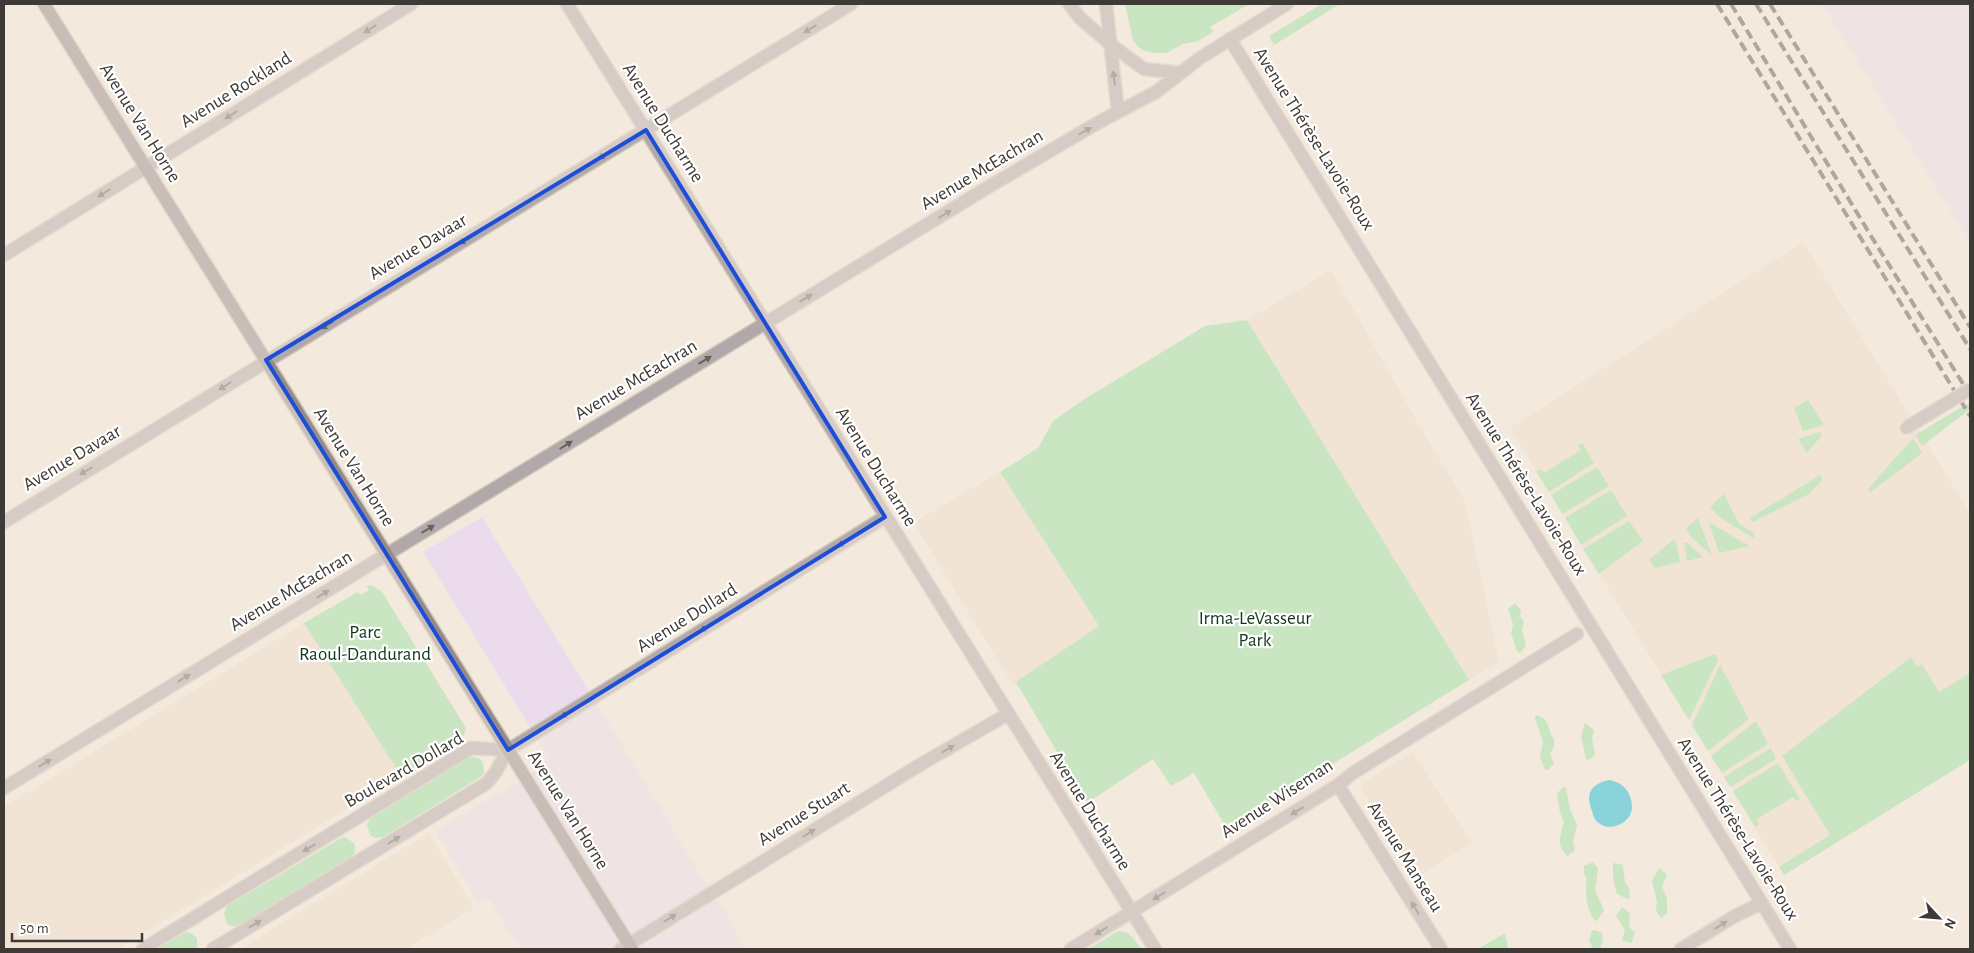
<svg xmlns="http://www.w3.org/2000/svg" width="1974" height="953" font-family="'Alegreya Sans',sans-serif">
  <style>
    .commercial { fill: #ebdbed }
    .built { fill: #eedecc }
    .green { fill: #95e0a3 }
    .water { fill: #0bb9da }
    .lines { fill: none; stroke-linecap: round; stroke-linejoin: round }
    .pedestrian-casing { stroke: #d0c6bb; stroke-width: 15 }
    .minor-casing { stroke: #d0c6bb; stroke-width: 15 }
    .tertiary-casing { stroke: #d0c6bb; stroke-width: 15 }
    .secondary-casing { stroke: #d0c6bb; stroke-width: 15 }
    .pedestrian { stroke: #b1a9a9; stroke-width: 12 }
    .minor { stroke: #b1a9a9; stroke-width: 12 }
    .tertiary { stroke: #b1a9a9; stroke-width: 12 }
    .secondary { stroke: #958a8a; stroke-width: 12 }
    .rail { stroke: #5b5650; stroke-width: 4; stroke-dasharray: 10 5; stroke-linecap: butt }
    .pedestrian-bridge-casing { stroke: #d0c6bb; stroke-width: 15; stroke-linecap: butt }
    .pedestrian-bridge { stroke: #b1a9a9; stroke-width: 12 }
    .oneway { fill: #66615e }
    .marked { fill: none; stroke: #1d4ed8; stroke-width: 4; stroke-linejoin: round }
    .labels { text-anchor: middle; dominant-baseline: central; stroke-width: 4.5; stroke-linejoin: round; paint-order: stroke }
    .street-label { font-size: 19px; fill: #3e3a35; stroke: #fff }
    .park-label { font-size: 19px; fill: #12361b; stroke: #fff }
  </style>
  <rect width="100%" height="100%" fill="#f4e9dd"/>
  <path class="commercial" d="M1822,4H1970V242Z
    M482,517L663,812L699,873L727,915L744,949H520L489,899L479,904L437,835L435,831L497,793H504L549,758L423,552Z"/>
  <path class="built" d="M1803,242L1970,513V760L1784,875L1510,428Z
    M1331,270L1430,444L1465,501L1499,662L1469,680L1247,320Z
    M1000,472L1099,626L1013,685L916,527L918,520Z
    M304,623L401,776L117,949H4V807Z
    M1413,752L1472,843L1417,877L1362,790L1363,783L1365,781Z
    M429,833L474,908L406,949H240Z"/>
  <path class="green" d="M1125,4H1249L1210,27L1213,32L1198,41L1183,44L1166,53H1154L1145,51L1138,47L1133,40Z
    M1322,4H1340L1274,45L1269,36Z
    M1247,320L1469,680L1227,829L1194,773L1171,786L1153,759L1087,803L1016,682L1099,626L1000,472L1038,448L1053,421L1083,400L1205,326Z
    M1808,400L1824,425L1803,431L1794,408Z
    M1970,402V409L1922,446L1915,435Z
    M1820,432L1822,435L1807,453L1798,439Z
    M1913,438L1922,453L1871,492L1868,489Z
    M1582,443L1594,463L1549,492L1536,471L1541,469L1544,473L1581,450L1578,445Z
    M1597,467L1609,486L1562,514L1551,495Z
    M1820,475L1822,480L1809,494L1753,522L1750,518Z
    M1611,490L1627,516L1581,545L1565,518Z
    M1724,494L1739,524L1755,534L1753,538L1718,516L1710,507Z
    M1698,518L1712,555L1692,538L1686,528Z
    M1629,521L1643,541L1599,574L1583,549Z
    M1709,522L1710,523L1749,546L1719,553Z
    M1674,539L1677,545L1680,562L1655,568L1649,560Z
    M1684,543H1687L1703,557L1687,561Z
    M371,585L382,592L466,728L463,737L401,776L304,623L358,592L360,595L369,590L367,586Z
    M1515,603L1521,610L1520,616L1524,622L1522,630L1526,646L1520,653L1517,651L1511,633L1513,624L1508,609Z
    M1715,654L1718,660L1689,720L1661,675Z
    M1911,657L1917,667L1922,664L1939,692L1970,673V760L1784,875L1779,867L1830,835L1782,756Z
    M1720,665L1749,719L1708,751L1692,725Z
    M1536,715C1550,718 1547,730 1554,739V747L1550,753L1554,764L1548,770H1545L1540,757L1543,742L1535,718Z
    M1756,721L1768,744L1722,773L1711,756Z
    M1585,723L1594,730L1592,738L1595,755L1589,760L1586,759L1581,736Z
    M1771,748L1776,759L1730,787L1724,777Z
    M470,757L478,758L483,762L484,771L482,776L383,837L375,838L370,835L367,825L370,818Z
    M1778,763L1800,799L1796,801L1793,797L1757,819L1759,824L1755,827L1733,791Z
    M1564,787L1566,788L1570,809L1577,825L1573,842L1575,850L1568,856C1555,847 1561,834 1564,821L1560,813L1557,793Z
    M345,837L354,843L355,851L353,856L240,926H231L227,924L224,914L227,906L341,838Z
    M1593,862L1598,869L1595,890L1604,910L1598,920L1595,921C1587,910 1584,892 1587,879L1584,873V866Z
    M1615,863L1623,865L1625,883L1629,888L1630,898L1627,899L1617,894L1613,878V864Z
    M1659,868L1667,875L1662,886L1667,899V914L1661,918L1656,911L1657,901L1652,881Z
    M1622,907L1630,914L1629,926L1635,933L1631,943L1622,940L1625,930L1616,916Z
    M1595,930L1602,933L1603,941L1600,949H1593L1589,940L1592,931Z
    M1118,931C1130,930 1135,940 1141,949H1088Z
    M186,932L192,934L197,938V949H157Z
    M1505,933L1508,949H1478Z"/>
  <path class="water" d="M1609,780C1623,782 1632,793 1632,807C1632,822 1612,832 1600,824C1595,821 1593,816 1592,811C1585,793 1591,784 1609,780Z"/>
  <g class="lines">
    <g class="pedestrian-casing">
      <path id="pedestrian" d="M1338,785L1353,773L1577,634"/>
    </g>
    <g class="minor-casing">
      <path id="minor" d="M567,4L1155,949
        M1069,4L1081,19L1110,44
        M1230,39L1790,949
        M4,255L411,4
        M143,949L471,748L508,750
        M213,949L487,783L495,773L508,750L885,517
        M621,949L923,763L1008,714
        M1071,949L1338,785L1441,949
        M1681,949L1735,916L1762,903"/>
    </g>
    <g class="tertiary-casing">
      <path id="tertiary" d="M1106,4L1118,112
        M1110,44L1144,69L1181,73
        M4,522L851,4
        M4,788L990,186L1101,121L1156,92L1200,58L1287,4"/>
    </g>
    <g class="secondary-casing">
      <path id="secondary" d="M44,4L632,949"/>
    </g>
    <use href="#pedestrian" class="pedestrian"/>
    <use href="#minor" class="minor"/>
    <use href="#tertiary" class="tertiary"/>
    <use href="#secondary" class="secondary"/>
    <path class="rail" d="M1717,4L1970,416
      M1731,4L1871,236L1970,395
      M1756,4L1970,349
      M1770,4L1970,327"/>
    <g class="pedestrian-bridge-casing">
      <path id="pedestrian-bridge" d="M1906,428L1970,389"/>
    </g>
    <use href="#pedestrian-bridge" class="pedestrian-bridge"/>
  </g>
  <defs><path id="oneway-solid" d="M-6-.8H1V-3.2L6.5 0L1 3.2V.8H-6Z" transform="scale(1.25)"/></defs>
  <g class="oneway">
    <use href="#oneway-solid" transform="translate(370 29) rotate(148)"/>
    <use href="#oneway-solid" transform="translate(810 29) rotate(149)"/>
    <use href="#oneway-solid" transform="translate(1114 78) rotate(-97)"/>
    <use href="#oneway-solid" transform="translate(231 115) rotate(148)"/>
    <use href="#oneway-solid" transform="translate(1085 131) rotate(-30)"/>
    <use href="#oneway-solid" transform="translate(604 155) rotate(148)"/>
    <use href="#oneway-solid" transform="translate(104 193) rotate(148)"/>
    <use href="#oneway-solid" transform="translate(945 214) rotate(-31)"/>
    <use href="#oneway-solid" transform="translate(465 240) rotate(149)"/>
    <use href="#oneway-solid" transform="translate(806 298) rotate(-31)"/>
    <use href="#oneway-solid" transform="translate(327 325) rotate(149)"/>
    <use href="#oneway-solid" transform="translate(705 360) rotate(-31)"/>
    <use href="#oneway-solid" transform="translate(225 386) rotate(148)"/>
    <use href="#oneway-solid" transform="translate(566 445) rotate(-32)"/>
    <use href="#oneway-solid" transform="translate(86 471) rotate(149)"/>
    <use href="#oneway-solid" transform="translate(428 529) rotate(-31)"/>
    <use href="#oneway-solid" transform="translate(844 543) rotate(148)"/>
    <use href="#oneway-solid" transform="translate(323 594) rotate(-31)"/>
    <use href="#oneway-solid" transform="translate(706 628) rotate(148)"/>
    <use href="#oneway-solid" transform="translate(184 678) rotate(-31)"/>
    <use href="#oneway-solid" transform="translate(567 714) rotate(148)"/>
    <use href="#oneway-solid" transform="translate(948 749) rotate(-30)"/>
    <use href="#oneway-solid" transform="translate(45 763) rotate(-31)"/>
    <use href="#oneway-solid" transform="translate(1297 811) rotate(149)"/>
    <use href="#oneway-solid" transform="translate(809 833) rotate(-32)"/>
    <use href="#oneway-solid" transform="translate(394 840) rotate(-32)"/>
    <use href="#oneway-solid" transform="translate(309 848) rotate(149)"/>
    <use href="#oneway-solid" transform="translate(1159 896) rotate(148)"/>
    <use href="#oneway-solid" transform="translate(1415 908) rotate(-122)"/>
    <use href="#oneway-solid" transform="translate(670 918) rotate(-32)"/>
    <use href="#oneway-solid" transform="translate(255 924) rotate(-31)"/>
    <use href="#oneway-solid" transform="translate(1721 925) rotate(-32)"/>
    <use href="#oneway-solid" transform="translate(1101 931) rotate(149)"/>
  </g>
  <path d="M0 0H1974V953H0ZM646,130L885,517L508,750L266,360Z" fill="#f4e9dd" fill-opacity=".55" fill-rule="evenodd"/>
  <path class="marked" d="M646,130L885,517L508,750L266,360Z"/>
  <g class="labels">
    <g class="street-label">
      <text transform="translate(236 90) rotate(-32)">Avenue Rockland</text>
      <text transform="translate(140 123) rotate(58)">Avenue Van Horne</text>
      <text transform="translate(663 123) rotate(58)">Avenue Ducharme</text>
      <text transform="translate(1314 139) rotate(58)">Avenue Thérèse-Lavoie-Roux</text>
      <text transform="translate(982 170) rotate(-31)">Avenue McEachran</text>
      <text transform="translate(418 247) rotate(-31)">Avenue Davaar</text>
      <text transform="translate(636 380) rotate(-31)">Avenue McEachran</text>
      <text transform="translate(72 458) rotate(-31)">Avenue Davaar</text>
      <text transform="translate(354 467) rotate(58)">Avenue Van Horne</text>
      <text transform="translate(876 467) rotate(58)">Avenue Ducharme</text>
      <text transform="translate(1526 484) rotate(58)">Avenue Thérèse-Lavoie-Roux</text>
      <text transform="translate(291 591) rotate(-31)">Avenue McEachran</text>
      <text transform="translate(687 618) rotate(-32)">Avenue Dollard</text>
      <text transform="translate(404 770) rotate(-30)">Boulevard Dollard</text>
      <text transform="translate(1277 799) rotate(-33)">Avenue Wiseman</text>
      <text transform="translate(568 810) rotate(58)">Avenue Van Horne</text>
      <text transform="translate(1090 811) rotate(58)">Avenue Ducharme</text>
      <text transform="translate(804 814) rotate(-32)">Avenue Stuart</text>
      <text transform="translate(1738 829) rotate(58)">Avenue Thérèse-Lavoie-Roux</text>
      <text transform="translate(1405 857) rotate(58)">Avenue Manseau</text>
    </g>
    <g class="park-label">
      <text x="1255" y="618">Irma-LeVasseur<tspan x="1255" dy="22">Park</tspan></text>
      <text x="365" y="632">Parc<tspan x="365" dy="22">Raoul-Dandurand</tspan></text>
    </g>
  </g>
  <rect width="1974" height="953" fill="none" stroke="#3e3a35" stroke-width="10"/>
  <g transform="translate(1939 918) rotate(116)" stroke="#ffffff" stroke-width="4" paint-order="stroke">
  <path d="M0-4L9 19L0 12L-9 19Z" fill="#3e3a35"/>
  <text y="-8" font-size="14" font-weight="bold" text-anchor="middle" fill="#3e3a35">N</text>
  </g>
  <path d="M12 933v8h130v-8" fill="none" stroke="#3e3a35" stroke-width="2.5"/>
  <text x="20" y="933" font-size="15" fill="#3e3a35" stroke="#ffffff" stroke-width="4" paint-order="stroke">50 m</text>
</svg>
